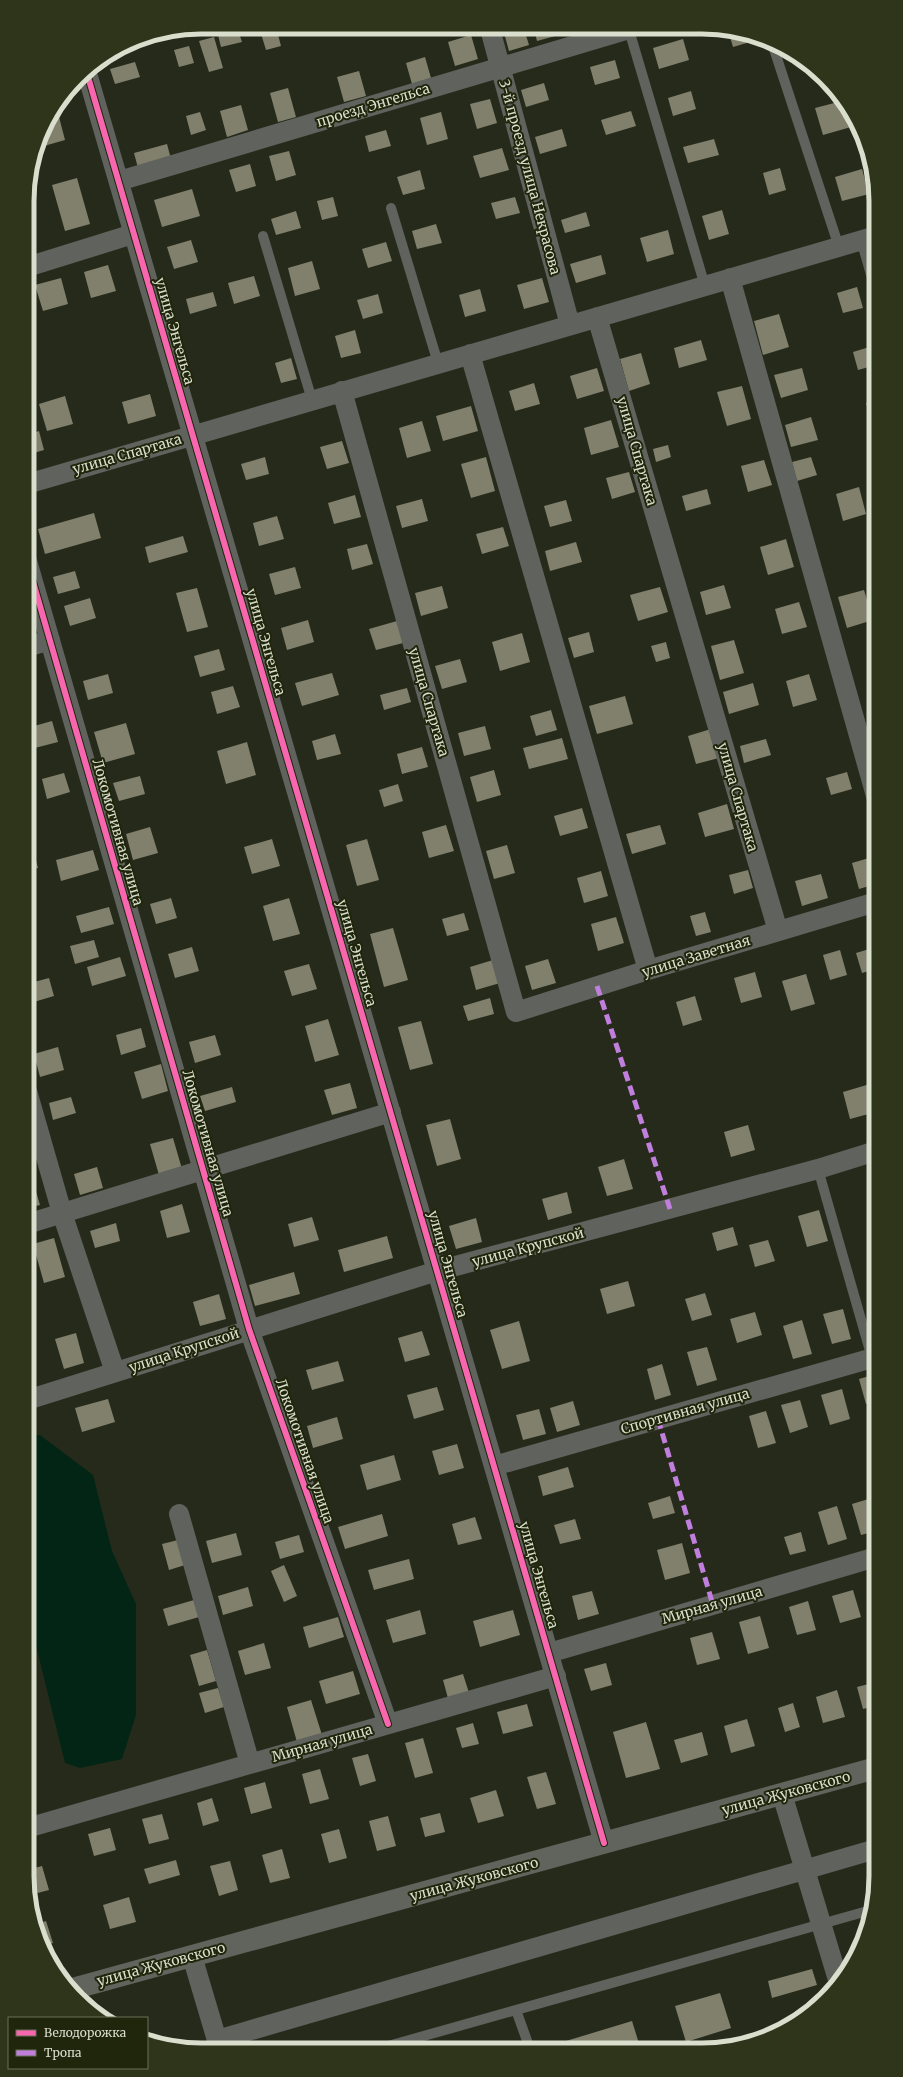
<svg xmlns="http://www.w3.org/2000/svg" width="903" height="2077" font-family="Merriweather,serif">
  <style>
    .water { fill: #032516 }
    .building { fill: #81806c }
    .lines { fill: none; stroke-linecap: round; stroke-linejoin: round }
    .lane { stroke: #5f625d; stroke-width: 10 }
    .street { stroke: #5f625d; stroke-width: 20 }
    .secondary { stroke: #60645c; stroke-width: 22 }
    .quiet { stroke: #c07fdc; stroke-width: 5; stroke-dasharray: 10 5; stroke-linecap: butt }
    .cycleway-casing { stroke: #20260b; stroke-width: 8 }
    .cycleway { stroke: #f766af; stroke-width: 6 }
    .labels { text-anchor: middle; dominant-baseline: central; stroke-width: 4; stroke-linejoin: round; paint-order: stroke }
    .street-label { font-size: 14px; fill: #d9decd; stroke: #20260b }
    .rim { fill: none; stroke: #d9decd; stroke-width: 5 }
  </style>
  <rect width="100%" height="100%" fill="#262a1b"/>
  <path class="water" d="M27,1435H40L93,1475L112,1551L136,1604V1715L122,1759L80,1768L65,1763L27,1609Z"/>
  <path class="building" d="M216,27H237L242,42L221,47Z
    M259,27H276L281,46L266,50Z
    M503,29H524L529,45L509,51Z
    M534,29H557L559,35L537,41Z
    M728,30H736L756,37L757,40L733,47Z
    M471,35L478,59L455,66L448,42Z
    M214,37L223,68L209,72L199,41Z
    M683,39L689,60L659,69L653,48Z
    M189,46L194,63L179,67L174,50Z
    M425,57L431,78L412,84L406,63Z
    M615,60L620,78L595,85L590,67Z
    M135,62L140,77L115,84L110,69Z
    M359,71L366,96L344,102L337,77Z
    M544,83L549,100L526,107L521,90Z
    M288,88L296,117L278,122L270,93Z
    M691,91L696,109L673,116L668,98Z
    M490,99L497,123L477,129L470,104Z
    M842,101L851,127L823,135L815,108Z
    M241,105L248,130L227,137L220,111Z
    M57,109L65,140L44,146L41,137L45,124Z
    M631,111L636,126L606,135L601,120Z
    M200,112L206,130L191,135L186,116Z
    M441,112L448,139L427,145L420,118Z
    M562,129L567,146L540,154L535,137Z
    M386,130L391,146L369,152L365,136Z
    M714,139L719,155L688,163L683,147Z
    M167,144L171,159L138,168L134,153Z
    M502,148L509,170L480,178L473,156Z
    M289,151L296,175L276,181L269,156Z
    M250,164L256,186L236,192L229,170Z
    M780,168L786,190L769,195L763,173Z
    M862,169L869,194L842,201L835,177Z
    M420,170L425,189L403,195L397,177Z
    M77,178L90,224L65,231L52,185Z
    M192,189L200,216L162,227L154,200Z
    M333,197L338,216L322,220L317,201Z
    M515,197L520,213L496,219L491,203Z
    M722,210L729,234L709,240L702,216Z
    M296,211L301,228L276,235L271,219Z
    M586,212L590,226L565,233L561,220Z
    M436,224L442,243L417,249L412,231Z
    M668,230L674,254L647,262L640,238Z
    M191,240L198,262L174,269L167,247Z
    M386,242L392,261L368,268L362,249Z
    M601,255L606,274L576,283L570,264Z
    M312,261L320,289L295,296L288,268Z
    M108,265L116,291L91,298L84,272Z
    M254,276L260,296L234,304L228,283Z
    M61,278L68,304L43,311L35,285Z
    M542,278L549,302L524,309L517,285Z
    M857,287L863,308L843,313L837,293Z
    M480,289L486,311L465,317L459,295Z
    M213,292L217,306L190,314L186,299Z
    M378,294L383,313L363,319L357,300Z
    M779,314L789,347L763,355L754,321Z
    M355,330L361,353L341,358L335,336Z
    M701,340L707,360L679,368L674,348Z
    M876,345V365L858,370L853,352Z
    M641,353L650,384L629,391L620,359Z
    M291,358L297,379L281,383L275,363Z
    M597,368L604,391L577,399L570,376Z
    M802,368L808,390L781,398L774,375Z
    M534,383L540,404L515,411L509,391Z
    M742,386L751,419L727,426L717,392Z
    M150,394L156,416L128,424L122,402Z
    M65,396L73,424L47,431L39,404Z
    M876,401V422L872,424L866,403Z
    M471,406L478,431L443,441L436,416Z
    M811,417L818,440L791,447L785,425Z
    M611,420L619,447L591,455L584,428Z
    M422,421L431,451L407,458L399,428Z
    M39,431L44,450L30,454L27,435Z
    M342,441L349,463L327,469L320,447Z
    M668,445L671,457L656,462L653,449Z
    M265,457L269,474L246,480L241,464Z
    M486,457L495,491L471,498L461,464Z
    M811,457L817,475L797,481L792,462Z
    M764,460L772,485L748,492L741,466Z
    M629,472L635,492L612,499L606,478Z
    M859,487L866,514L843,521L836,494Z
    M707,489L711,504L686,511L682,496Z
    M355,495L361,517L334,524L328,503Z
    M422,499L428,521L402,528L396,506Z
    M566,500L572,521L550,527L544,506Z
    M94,513L101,538L45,554L38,529Z
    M277,516L284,539L259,546L253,523Z
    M503,527L509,546L482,554L476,534Z
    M183,536L188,552L149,563L145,547Z
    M786,539L794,567L768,575L760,547Z
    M576,542L582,562L550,571L545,551Z
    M367,544L373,564L352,570L347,549Z
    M295,567L301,588L275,595L269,574Z
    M75,571L80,588L58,594L53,577Z
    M724,585L731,608L706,615L700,592Z
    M442,586L448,608L421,616L415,593Z
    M660,587L668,612L638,621L630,595Z
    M197,588L208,627L187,632L176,593Z
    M864,590L873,620L847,628L838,597Z
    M90,598L96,618L70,626L64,606Z
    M799,602L807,627L782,634L775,609Z
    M308,620L314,642L287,650L281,628Z
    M397,621L403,643L376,650L369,629Z
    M589,632L594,652L574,658L568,638Z
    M522,633L530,662L500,671L492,642Z
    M734,640L744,673L720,680L711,646Z
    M666,642L670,658L656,662L651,646Z
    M219,649L225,670L200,677L194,656Z
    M460,659L467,682L442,689L435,666Z
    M332,673L339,695L302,706L295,683Z
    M108,674L113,693L88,700L83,681Z
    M809,674L817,700L793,707L786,681Z
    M753,683L759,705L729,714L723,692Z
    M233,686L240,707L217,714L211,692Z
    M407,688L411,702L384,710L380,695Z
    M625,696L633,724L597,734L589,706Z
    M551,710L557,730L536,736L530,716Z
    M52,721L58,742L27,750V728Z
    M126,723L135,754L103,763L94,732Z
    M485,726L491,749L464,756L458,733Z
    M711,729L719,758L696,764L688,736Z
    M335,734L341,754L317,760L312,741Z
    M562,738L568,759L529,769L523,748Z
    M766,739L771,755L744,763L740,746Z
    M247,742L256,775L226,784L217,751Z
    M422,747L428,767L402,774L397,754Z
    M494,770L501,795L477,802L470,777Z
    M847,772L852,789L831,795L826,778Z
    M64,773L70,792L47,799L42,779Z
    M140,776L145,794L119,801L113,783Z
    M398,784L403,801L384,807L379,790Z
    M727,804L734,829L705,837L698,813Z
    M582,808L588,828L560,836L554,816Z
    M446,825L454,851L429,858L422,832Z
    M660,825L666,844L632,854L626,834Z
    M150,827L158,853L133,860L126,834Z
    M272,839L280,866L252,874L244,847Z
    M367,839L379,880L357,886L346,845Z
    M31,841L38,868L27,871V842Z
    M507,845L515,873L494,879L486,851Z
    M93,850L99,870L61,881L56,860Z
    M876,856V884L859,889L852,863Z
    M748,870L753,888L734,894L729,875Z
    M601,871L608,896L584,903L577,878Z
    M821,874L828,898L802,906L795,881Z
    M171,898L177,918L156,924L150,904Z
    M289,898L300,934L273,941L263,906Z
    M109,907L114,924L81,933L76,916Z
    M705,912L711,932L696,936L690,916Z
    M464,913L469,930L447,936L442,919Z
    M616,917L624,943L598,951L591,924Z
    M393,928L408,980L384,987L370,934Z
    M94,940L99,957L75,964L70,946Z
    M192,947L199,971L175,978L168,954Z
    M876,947V969L862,973L856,953Z
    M840,950L847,975L830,980L823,955Z
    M120,957L126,976L92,986L87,967Z
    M548,959L556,983L532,990L525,966Z
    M493,960L500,983L476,990L470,967Z
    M309,964L317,989L292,996L284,971Z
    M755,972L762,997L741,1003L734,978Z
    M806,974L815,1004L791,1011L782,981Z
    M49,978L54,996L27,1004V984Z
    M695,996L702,1020L683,1026L676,1002Z
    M490,998L494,1014L468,1021L463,1006Z
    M328,1019L339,1055L315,1062L305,1026Z
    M421,1021L433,1064L410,1070L398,1027Z
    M141,1028L146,1047L121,1055L116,1035Z
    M215,1035L221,1055L195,1063L189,1042Z
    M58,1047L64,1070L40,1077L34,1054Z
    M161,1064L168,1091L142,1099L134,1072Z
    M350,1083L357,1108L332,1115L324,1090Z
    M870,1084L876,1105V1112L850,1119L843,1092Z
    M232,1087L236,1102L205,1111L200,1096Z
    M71,1097L76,1113L53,1120L49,1103Z
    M450,1119L461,1159L437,1166L426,1125Z
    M748,1125L755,1150L731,1157L724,1132Z
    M173,1138L182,1169L159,1175L150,1144Z
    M624,1159L633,1189L607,1196L598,1167Z
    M97,1167L103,1188L80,1195L74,1174Z
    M30,1171L40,1205L27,1208V1172Z
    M567,1192L572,1213L548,1220L542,1199Z
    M182,1204L190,1232L167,1238L160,1211Z
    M819,1210L828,1241L807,1247L798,1216Z
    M312,1217L319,1240L294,1247L288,1224Z
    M476,1218L482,1242L456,1249L449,1226Z
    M116,1223L120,1241L95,1248L90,1231Z
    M733,1227L738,1245L717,1251L712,1233Z
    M387,1236L393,1258L344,1272L338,1250Z
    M54,1238L65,1277L44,1283L33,1244Z
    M768,1240L775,1261L755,1267L749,1245Z
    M294,1272L300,1294L255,1306L249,1285Z
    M628,1281L635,1306L607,1314L600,1289Z
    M705,1293L712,1315L692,1321L685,1299Z
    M219,1294L226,1319L200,1326L193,1302Z
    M843,1309L851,1339L832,1344L823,1314Z
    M755,1312L762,1335L737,1343L730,1319Z
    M802,1320L812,1354L793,1359L783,1326Z
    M519,1321L530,1361L502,1369L490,1330Z
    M422,1331L430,1355L405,1362L398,1338Z
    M76,1333L84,1363L64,1369L55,1339Z
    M707,1347L717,1380L697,1386L687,1352Z
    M31,1348L36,1369L27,1371V1349Z
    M338,1361L344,1381L312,1390L306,1370Z
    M662,1364L671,1395L655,1400L647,1369Z
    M876,1374V1401L866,1404L859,1379Z
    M437,1387L444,1410L414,1419L407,1395Z
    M842,1389L850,1419L830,1425L821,1395Z
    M108,1399L115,1422L82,1432L75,1408Z
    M800,1400L808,1427L790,1433L781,1405Z
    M573,1401L580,1425L557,1432L550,1408Z
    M539,1409L546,1434L523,1440L516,1415Z
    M766,1411L776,1443L758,1448L749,1416Z
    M337,1417L343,1439L313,1448L307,1426Z
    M457,1444L464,1468L439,1475L432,1451Z
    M394,1455L401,1480L367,1490L360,1465Z
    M568,1467L574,1487L543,1496L538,1476Z
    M670,1496L675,1513L653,1519L648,1503Z
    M875,1497L876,1531L861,1535L852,1504Z
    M837,1506L847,1539L828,1545L818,1512Z
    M382,1514L388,1536L345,1549L338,1527Z
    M475,1517L482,1539L458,1545L452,1524Z
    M575,1519L581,1539L560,1544L554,1525Z
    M801,1532L806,1551L790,1555L784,1537Z
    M236,1533L242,1555L212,1563L206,1541Z
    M299,1535L304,1552L280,1559L275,1542Z
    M178,1540L185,1565L169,1570L162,1544Z
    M682,1543L690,1573L665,1580L657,1550Z
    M409,1559L414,1579L374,1590L368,1570Z
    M284,1565L297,1596L284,1602L271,1571Z
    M248,1587L253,1606L223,1615L218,1596Z
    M853,1590L861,1617L840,1623L832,1596Z
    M592,1591L599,1614L578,1620L572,1596Z
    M194,1600L199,1617L168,1626L163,1609Z
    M808,1601L816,1630L797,1635L789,1607Z
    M420,1610L426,1634L393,1643L386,1620Z
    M513,1610L520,1635L480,1647L473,1621Z
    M760,1616L769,1648L748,1654L739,1622Z
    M338,1617L344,1637L309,1648L303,1627Z
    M712,1632L720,1659L697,1665L690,1638Z
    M264,1643L271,1668L245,1675L238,1651Z
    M207,1650L216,1681L199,1686L190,1655Z
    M606,1663L612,1685L591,1691L584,1669Z
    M353,1671L360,1694L326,1704L319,1681Z
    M463,1674L470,1696L449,1702L443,1680Z
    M876,1682V1706L863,1709L857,1687Z
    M218,1688L224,1707L205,1713L199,1693Z
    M837,1690L845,1717L823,1723L816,1697Z
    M311,1700L322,1735L297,1742L287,1707Z
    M793,1703L800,1727L785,1732L778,1708Z
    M527,1704L533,1726L503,1734L497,1712Z
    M747,1719L755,1746L731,1753L724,1726Z
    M646,1722L660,1769L626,1778L613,1732Z
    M473,1723L479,1744L462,1748L456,1728Z
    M702,1732L708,1755L681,1763L674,1740Z
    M423,1738L433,1773L415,1778L405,1743Z
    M368,1754L376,1781L360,1786L352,1758Z
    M320,1769L329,1799L310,1804L302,1774Z
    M546,1772L556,1804L537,1809L527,1777Z
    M265,1782L272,1808L251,1814L244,1788Z
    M496,1790L504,1816L478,1823L470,1798Z
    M212,1798L219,1821L203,1826L197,1803Z
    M440,1813L445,1832L425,1837L420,1818Z
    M162,1814L169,1839L149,1844L142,1819Z
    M388,1816L396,1846L377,1851L369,1821Z
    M110,1828L116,1850L94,1856L88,1834Z
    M339,1829L347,1858L329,1863L321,1834Z
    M282,1849L290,1878L270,1883L262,1855Z
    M176,1860L180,1875L149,1884L144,1869Z
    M230,1861L238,1890L219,1896L210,1866Z
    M42,1866L49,1890L30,1895L27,1870Z
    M129,1897L136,1922L110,1929L103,1905Z
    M46,1921L53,1943L43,1946L34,1925Z
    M812,1969L817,1985L772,1998L768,1981Z
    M720,1993L731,2028L686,2042L675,2006Z
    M632,2021L641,2050L568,2049L566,2041Z"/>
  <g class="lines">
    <path class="lane" d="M629,30L705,286
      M772,43L839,247
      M391,208L438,363
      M263,236L312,400
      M818,1169L872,1358
      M516,2010L530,2049
      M381,2048L871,1910"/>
    <path class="street" d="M490,29L570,325
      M86,70L604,1843
      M119,181L626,30
      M866,239L876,274
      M27,267L133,234
      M730,278L876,796
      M597,317L778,931
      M470,354L648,970
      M342,391L516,1012L648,970L876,902
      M27,484L876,236
      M27,561L249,1329L388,1724
      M27,647L50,640
      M27,1091L62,1213L115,1372
      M27,1224L391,1112
      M27,1400L437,1271L818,1169L876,1151
      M494,1466L876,1357
      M179,1514L250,1764
      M549,1653L876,1557
      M782,1794L839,1983
      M27,1828L556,1676
      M192,1956L219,2047
      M217,2040L876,1849"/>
    <path class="secondary" d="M72,1989L876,1768"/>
    <path class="quiet" d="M597,986L670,1209
      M658,1419L713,1605"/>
    <g class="cycleway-casing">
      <path id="cycleway" d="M86,70L604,1843
        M27,561L249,1329L388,1724"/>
    </g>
    <use href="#cycleway" class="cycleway"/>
  </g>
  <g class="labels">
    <g class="street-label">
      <text transform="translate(373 105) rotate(-17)">проезд Энгельса</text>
      <text transform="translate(530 177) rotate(75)">3-й проезд улица Некрасова</text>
      <text transform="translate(175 331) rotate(74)">улица Энгельса</text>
      <text transform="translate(637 451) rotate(74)">улица Спартака</text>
      <text transform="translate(127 454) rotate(-16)">улица Спартака</text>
      <text transform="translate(266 642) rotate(74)">улица Энгельса</text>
      <text transform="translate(429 702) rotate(74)">улица Спартака</text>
      <text transform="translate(738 797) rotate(74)">улица Спартака</text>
      <text transform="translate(118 832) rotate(74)">Локомотивная улица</text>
      <text transform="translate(357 953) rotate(74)">улица Энгельса</text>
      <text transform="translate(696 956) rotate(-17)">улица Заветная</text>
      <text transform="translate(208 1143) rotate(74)">Локомотивная улица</text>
      <text transform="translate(528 1247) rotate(-15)">улица Крупской</text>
      <text transform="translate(448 1264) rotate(74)">улица Энгельса</text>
      <text transform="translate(184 1350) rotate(-18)">улица Крупской</text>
      <text transform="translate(685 1411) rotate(-16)">Спортивная улица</text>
      <text transform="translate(305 1451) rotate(71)">Локомотивная улица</text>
      <text transform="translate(539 1575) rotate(74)">улица Энгельса</text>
      <text transform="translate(712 1605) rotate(-16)">Мирная улица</text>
      <text transform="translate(322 1743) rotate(-16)">Мирная улица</text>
      <text transform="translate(786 1793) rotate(-15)">улица Жуковского</text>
      <text transform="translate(474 1879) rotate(-15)">улица Жуковского</text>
      <text transform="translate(161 1964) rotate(-15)">улица Жуковского</text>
    </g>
  </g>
  <path d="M0 0H903V2077H0ZM201 34H702A167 167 0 0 1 869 201V1876A167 167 0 0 1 702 2043H201A167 167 0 0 1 34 1876V201A167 167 0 0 1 201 34Z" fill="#2f351b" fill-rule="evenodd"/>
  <path class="rim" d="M201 34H702A167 167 0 0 1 869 201V1876A167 167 0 0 1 702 2043H201A167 167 0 0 1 34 1876V201A167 167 0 0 1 201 34Z"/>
  <rect x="8" y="2017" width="140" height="52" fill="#20260b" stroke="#6a7059"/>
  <rect x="16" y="2030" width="20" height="6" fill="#f766af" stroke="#6a7059"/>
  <text x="44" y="2037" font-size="12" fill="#d9decd">Велодорожка</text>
  <rect x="16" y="2050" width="20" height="6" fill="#c07fdc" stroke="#6a7059"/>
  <text x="44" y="2057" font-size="12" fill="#d9decd">Тропа</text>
</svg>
